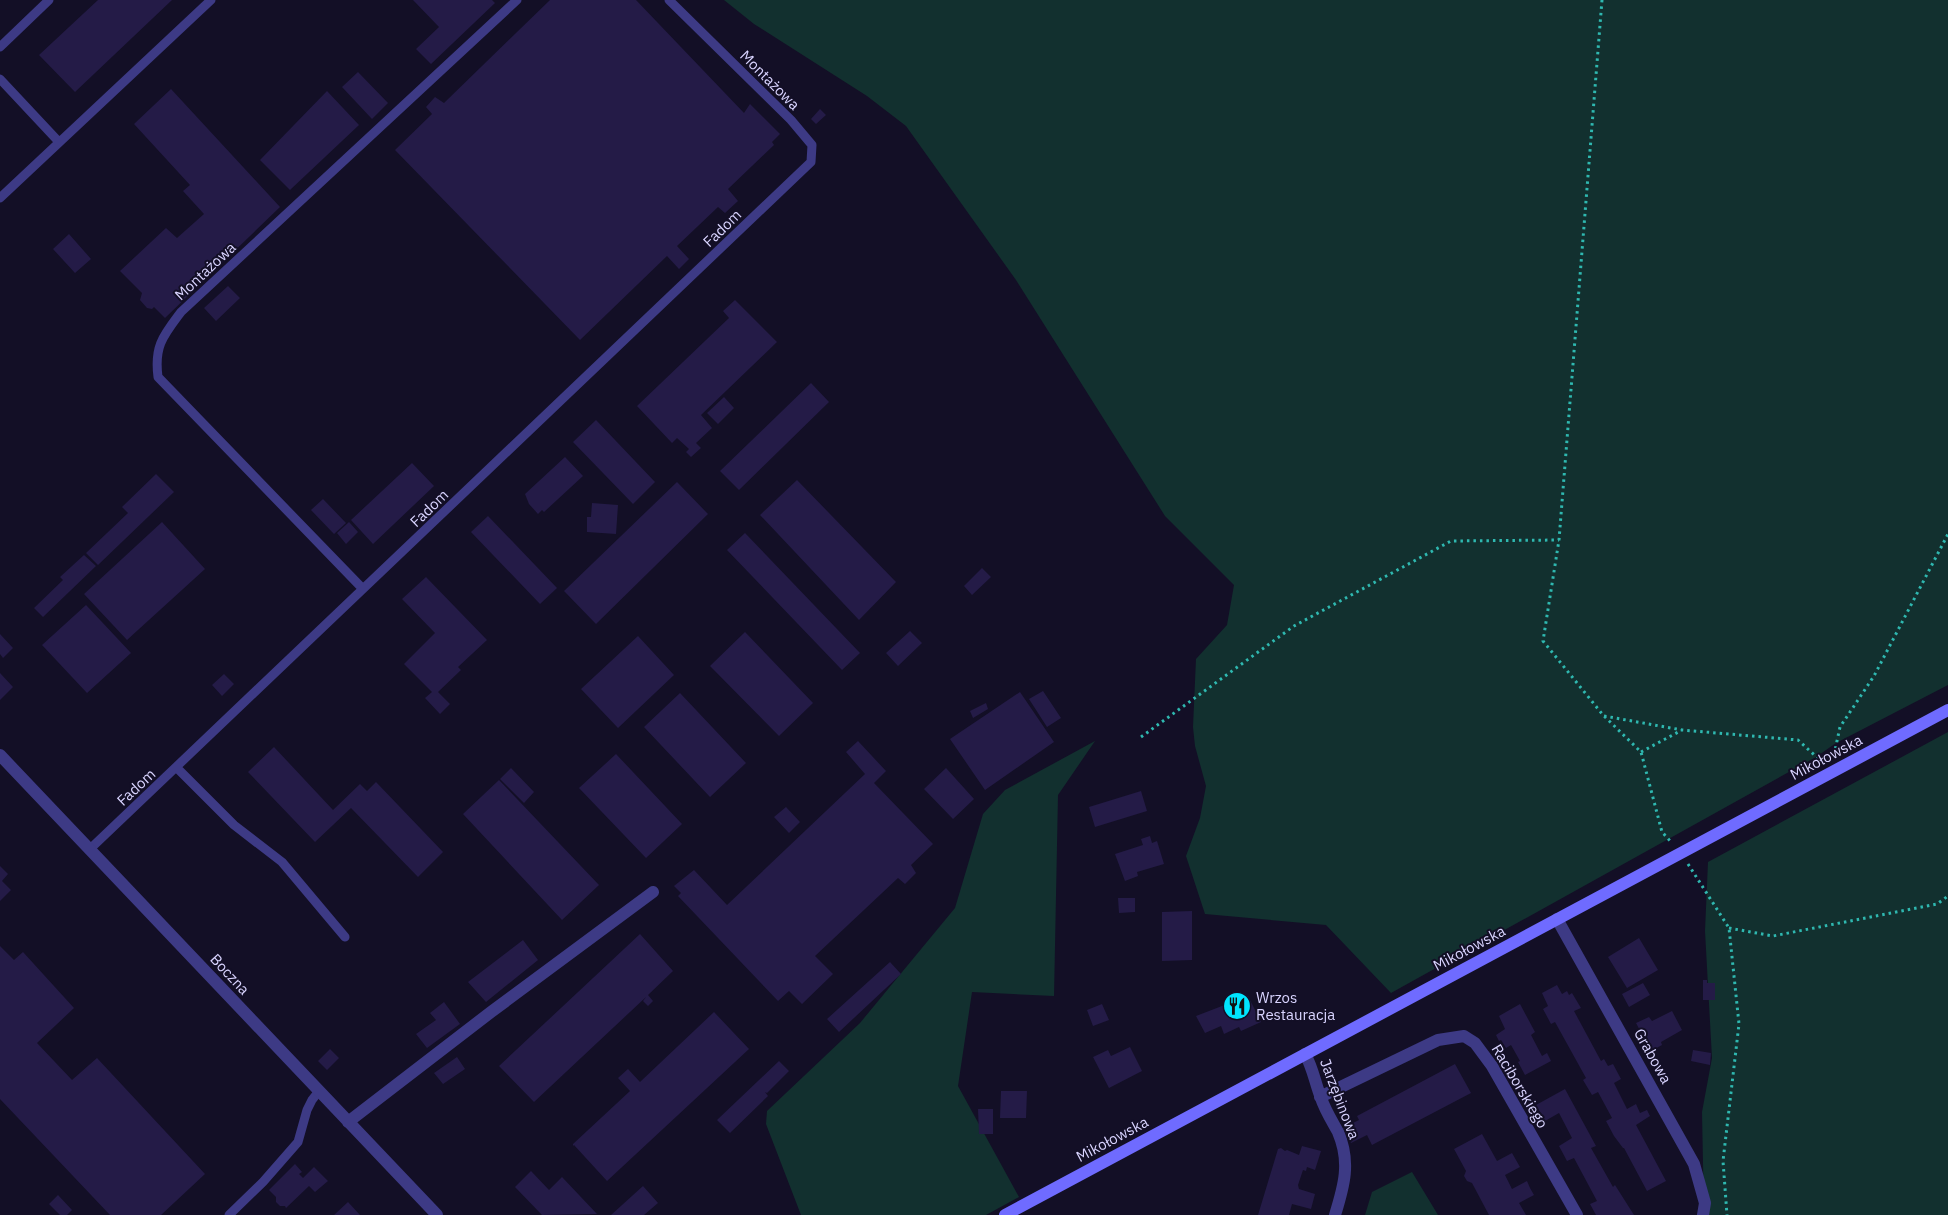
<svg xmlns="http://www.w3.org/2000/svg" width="1948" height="1215" font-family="'IBM Plex Sans',sans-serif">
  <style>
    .green { fill: #12302f }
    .building { fill: #241b47 }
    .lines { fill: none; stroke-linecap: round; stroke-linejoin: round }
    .path { stroke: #2fb8b0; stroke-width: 3; stroke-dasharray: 2.5 4; stroke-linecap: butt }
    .lane { stroke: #3d3a85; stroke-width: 9 }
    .street { stroke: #3d3a85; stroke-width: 12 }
    .secondary { stroke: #6f6bff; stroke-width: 12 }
    .labels { text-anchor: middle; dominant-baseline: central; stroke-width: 4; stroke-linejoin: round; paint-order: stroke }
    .street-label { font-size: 15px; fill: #d9d4ff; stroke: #130f26 }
    .poi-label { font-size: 15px; fill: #d9d4ff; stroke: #130f26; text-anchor: start }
  </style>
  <rect width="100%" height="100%" fill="#130f26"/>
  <path class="green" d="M724,0H1948V685L1836,743L1816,757L1391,993L1326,925L1205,914L1186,856L1200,818L1206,786L1195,746L1193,727L1196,659L1227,625L1234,585L1165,516L1016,280L906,126L867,96L754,24Z
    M1948,732V1215H1704L1702,1112L1712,1058L1705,931L1708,862Z
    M1095,741L1058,795L1054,996L972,992L958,1086L1019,1197L986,1215H801L766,1124L767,1111L860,1023L955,908L983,814L1005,790Z
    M1412,1172L1438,1215H1365L1372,1192Z"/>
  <path class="building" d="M98,0H172L75,92L39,55Z
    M413,0H492L495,3L431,64L416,49L439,27Z
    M550,0H636L744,113L750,104L780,134L772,142L774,145L728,189L738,201L725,213L718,207L677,246L689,259L679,269L667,256L580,340L395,150L432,114L426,107L435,97L444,103Z
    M358,72L388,103L372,119L342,87Z
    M171,89L280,207L165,318L154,307L152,309L147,308L140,300L142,293L120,271L166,228L177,238L204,214L183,191L190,185L134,124Z
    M327,91L359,125L290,190L260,160Z
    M820,109L826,115L816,124L811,119Z
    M69,234L91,259L75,273L53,249Z
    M228,286L240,298L216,321L204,308Z
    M735,300L777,342L701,415L712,428L696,443L701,448L691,457L686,452L689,449L677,438L672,443L637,406L729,318L723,311Z
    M811,383L829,402L739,490L720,471Z
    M724,397L734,408L718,424L707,413Z
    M596,420L655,482L633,504L573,442Z
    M565,457L583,476L544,512L542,510L538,514L529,504L525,494Z
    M412,463L434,486L373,544L351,520Z
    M156,474L174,492L98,565L86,553L128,513L122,507Z
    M797,480L896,582L859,620L760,515Z
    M677,482L708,514L596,624L564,591Z
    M323,499L346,523L334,534L311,510Z
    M592,503L618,505L616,534L587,532V517H591Z
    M488,516L557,588L540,604L471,532Z
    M162,522L205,569L127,640L84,594Z
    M349,522L358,532L346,544L337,533Z
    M745,533L860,653L842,670L727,550Z
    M84,555L96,566L43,617L34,608L63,580L60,577Z
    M982,568L991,577L972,595L964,586Z
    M426,577L487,640L458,667L461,670L438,692L450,704L440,714L425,698L432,692L404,664L435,633L402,599Z
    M86,605L131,653L87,693L42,645Z
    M910,631L922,643L898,666L886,653Z
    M745,632L813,703L779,736L710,666Z
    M0,634L13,648L3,658L0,654Z
    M638,636L674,675L618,728L581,689Z
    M0,673L13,687L0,700Z
    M224,674L234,684L222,696L212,685Z
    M1043,691L1061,718L1047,727L1029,699Z
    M1020,692L1054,742L985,790L950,739Z
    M680,693L746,763L710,797L644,727Z
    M986,703L988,709L973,718L970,711Z
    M858,741L886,771L874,783L933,844L911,865L916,873L905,884L898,878L815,956L833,974L802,1004L789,991L778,1001L678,896L681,893L674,886L694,870L727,905L865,774L846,752Z
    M274,747L333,810L360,784L367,791L376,782L443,852L418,877L351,808L315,842L248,772Z
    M616,754L682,824L646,858L579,788Z
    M511,768L534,792L524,803L500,779Z
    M946,768L974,799L953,819L924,789Z
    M499,780L599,885L562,920L463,814Z
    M1141,791L1147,811L1095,827L1089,807Z
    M786,807L800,822L789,833L774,817Z
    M1150,836L1152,843L1157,841L1164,864L1137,872L1138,876L1125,881L1115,854L1143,845L1141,839Z
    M0,866L8,874L2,881L11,890L0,901Z
    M1118,898H1135V912L1119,913Z
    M1192,911V960L1162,961V912Z
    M640,934L673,971L648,995L653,1001L648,1006L643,1001L646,997L534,1102L499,1066Z
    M1639,938L1658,970L1627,988L1608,957Z
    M523,940L538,960L486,1002L468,982Z
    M0,946L14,960L23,952L74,1008L37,1043L72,1080L97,1058L205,1174L161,1215H110L0,1099Z
    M890,962L901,974L839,1032L827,1019Z
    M1703,980H1707V983H1715V1000H1703Z
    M1643,983L1650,995L1629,1007L1622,994Z
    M1557,985L1562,994L1567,991L1569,995L1572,993L1581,1008L1574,1011L1601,1061L1604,1059L1608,1066L1613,1064L1621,1079L1614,1083L1627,1109L1636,1104L1640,1113L1647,1110L1650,1116L1636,1125L1666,1181L1647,1191L1624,1148H1623L1614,1136L1606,1121L1612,1118L1598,1092L1592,1095L1583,1080L1586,1078L1555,1022L1551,1024L1543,1009L1548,1006L1542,993Z
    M1248,996L1261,1022L1241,1031L1239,1027L1224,1034L1221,1026L1205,1033L1196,1016Z
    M444,1002L460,1024L427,1048L416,1034L436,1020L430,1013Z
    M1102,1004L1109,1020L1093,1026L1087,1010Z
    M1520,1004L1535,1032L1531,1035L1542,1056L1547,1053L1551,1061L1525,1075L1518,1062L1520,1061L1511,1045L1506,1048L1501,1040L1499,1041L1496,1035L1505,1029L1499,1016Z
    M1672,1011L1682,1030L1661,1042L1662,1045L1651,1051L1636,1023L1649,1017L1652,1021Z
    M714,1012L749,1049L607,1181L574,1145L573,1146V1144L630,1091L618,1078L628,1069L640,1082Z
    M1130,1047L1142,1071L1109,1088L1093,1057L1108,1050L1111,1056Z
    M330,1049L339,1058L327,1070L318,1061Z
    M1693,1050L1711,1053L1710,1065L1691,1061Z
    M457,1057L465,1069L443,1084L434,1073Z
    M779,1061L789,1071L767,1093L765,1092L768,1096L730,1133L717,1120Z
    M1455,1064L1471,1093L1372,1145L1367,1135L1351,1143L1343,1128L1359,1120L1357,1116Z
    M1565,1089L1596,1146L1591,1148L1613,1187L1615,1185L1634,1215H1596L1590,1204L1597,1201L1574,1158L1567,1161L1559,1146L1572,1138L1559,1113L1545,1121L1542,1115L1536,1105Z
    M1001,1091H1027L1026,1118H1000Z
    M978,1109H993V1134H979Z
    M1482,1134L1497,1161L1512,1153L1520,1167L1505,1175L1512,1189L1527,1181L1530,1188L1534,1195L1519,1203L1526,1215H1489L1472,1183L1467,1181L1464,1176L1466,1171L1454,1149Z
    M1302,1146L1321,1151L1315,1170L1307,1167L1306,1171L1303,1170L1298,1185L1299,1189L1315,1194L1311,1209L1292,1204L1289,1215H1258L1278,1149L1281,1148L1285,1151L1287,1150L1299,1155Z
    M295,1164L302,1172L299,1174L303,1178L314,1167L328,1181L315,1192L309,1186L286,1208L285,1206H280L276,1202V1197L269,1190Z
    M531,1171L549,1190L562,1177L597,1214L542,1215L515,1187Z
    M643,1186L658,1203L644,1215H611Z
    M58,1195L72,1210L67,1215H60L49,1204Z
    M348,1202L360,1215H334Z"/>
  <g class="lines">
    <path class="path" d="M1602,0L1559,540L1543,641L1603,715L1641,752L1662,832L1672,843
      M1604,716L1682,730L1798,740L1822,762
      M1141,737L1294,626L1451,541L1559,540
      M1641,752L1682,730
      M1834,755L1840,727L1874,676L1948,534
      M1688,864L1729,928L1739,1024L1723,1161L1727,1215
      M1729,928L1773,936L1937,904L1948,896"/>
    <path class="lane" d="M0,47L49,0
      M0,79L59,142
      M0,198L211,0
      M363,589L158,377C154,346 163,336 181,312L517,0
      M177,768L234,825L282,862L345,937
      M90,849L811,162L812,145L791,120L669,0
      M229,1215L263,1182L298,1142L307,1110L312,1100L319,1091"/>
    <path class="street" d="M0,755L437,1215
      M1557,919L1694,1164L1705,1203L1703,1215
      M1305,1054C1313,1068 1315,1083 1321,1098C1325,1110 1332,1121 1338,1132C1351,1162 1344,1186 1335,1215
      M1320,1097L1438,1040L1464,1036L1475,1043L1492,1066L1577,1215
      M348,1122L491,1012L653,892"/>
    <path class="secondary" d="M1005,1215L1948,710"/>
  </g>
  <defs>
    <g id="restaurant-disc" transform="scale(1.4375)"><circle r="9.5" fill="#00e5ff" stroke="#130f26"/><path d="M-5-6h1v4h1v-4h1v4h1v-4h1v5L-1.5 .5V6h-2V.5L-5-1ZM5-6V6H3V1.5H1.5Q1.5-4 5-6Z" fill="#111"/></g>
  </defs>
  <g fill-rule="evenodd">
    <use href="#restaurant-disc" x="1237" y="1006"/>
  </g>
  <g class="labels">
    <g class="street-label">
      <text transform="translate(770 80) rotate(45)">Montażowa</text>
      <text transform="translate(722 228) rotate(-44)">Fadom</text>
      <text transform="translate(205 271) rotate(-43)">Montażowa</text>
      <text transform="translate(429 508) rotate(-44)">Fadom</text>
      <text transform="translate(1826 757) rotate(-28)">Mikołowska</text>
      <text transform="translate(136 787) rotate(-43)">Fadom</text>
      <text transform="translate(1469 948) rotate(-28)">Mikołowska</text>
      <text transform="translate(230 974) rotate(47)">Boczna</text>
      <text transform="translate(1653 1056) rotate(61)">Grabowa</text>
      <text transform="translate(1520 1086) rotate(59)">Raciborskiego</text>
      <text transform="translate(1340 1099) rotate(69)">Jarzębinowa</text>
      <text transform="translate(1112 1139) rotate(-28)">Mikołowska</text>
    </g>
    <g class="poi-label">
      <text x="1256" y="997">Wrzos<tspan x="1256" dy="17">Restauracja</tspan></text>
    </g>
  </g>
</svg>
